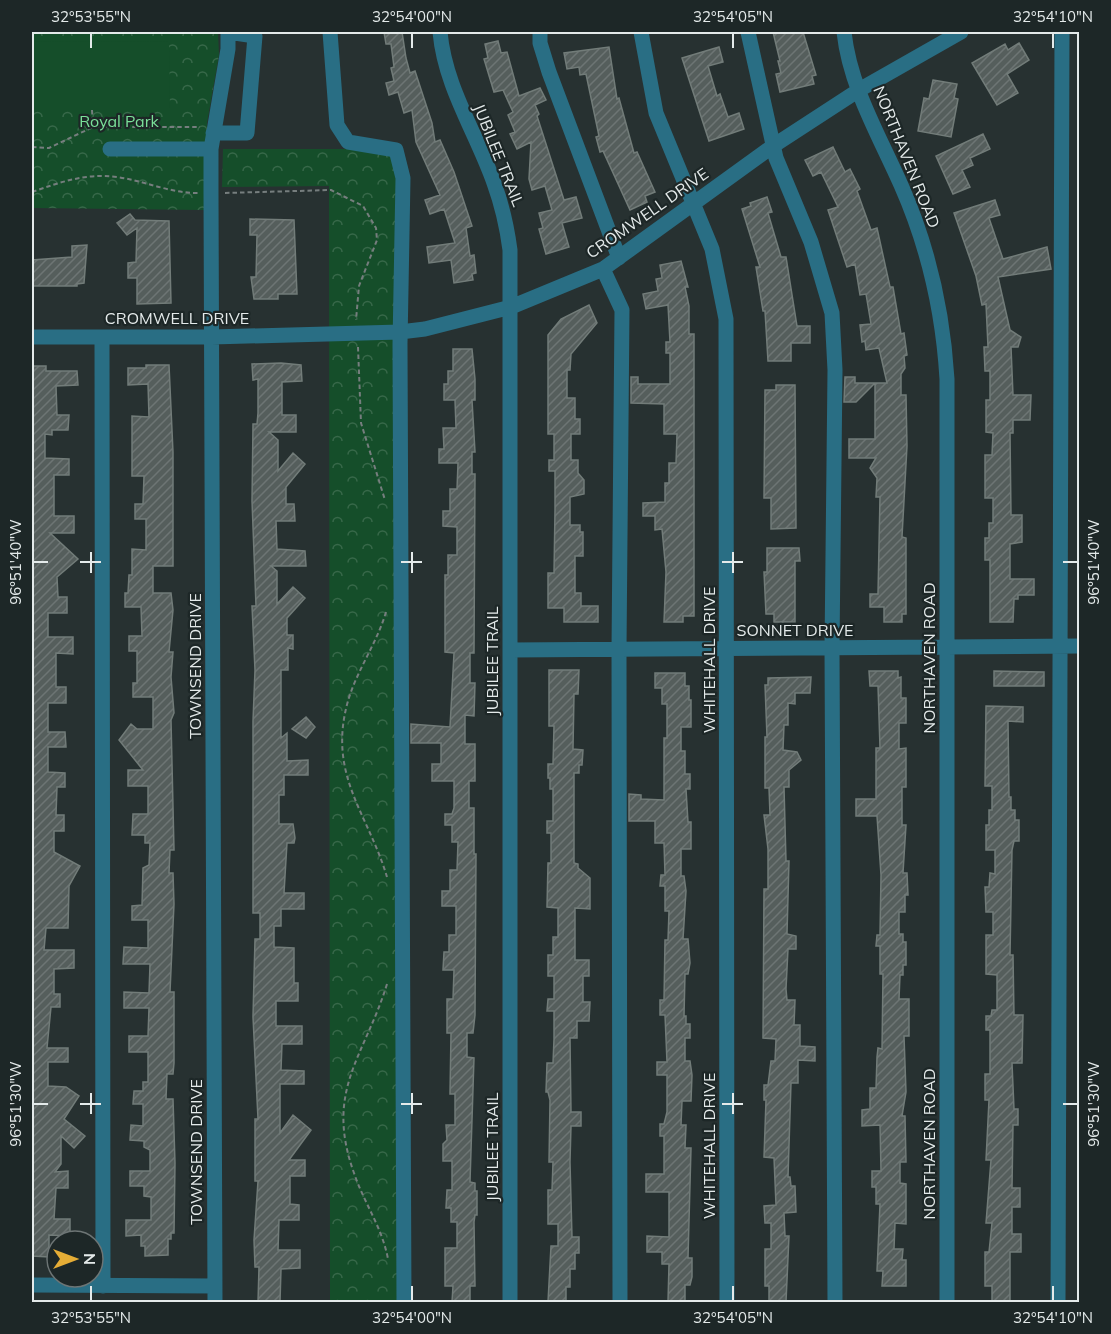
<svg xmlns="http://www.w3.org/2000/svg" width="1111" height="1334" font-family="Mulish,sans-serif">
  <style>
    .park { fill: url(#park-crowns) }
    .pitch { fill: #154e2a }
    .building { fill: url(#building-hatch); stroke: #727c79; stroke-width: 1.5 }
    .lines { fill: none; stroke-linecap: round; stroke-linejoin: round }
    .path { stroke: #767e7e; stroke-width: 2; stroke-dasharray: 4.5 3; stroke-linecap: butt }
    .minor { stroke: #296e84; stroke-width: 15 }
    .ticks { fill: none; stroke: #e4eaea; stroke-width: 2 }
    .labels { text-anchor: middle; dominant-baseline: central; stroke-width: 4.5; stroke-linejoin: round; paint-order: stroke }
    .park-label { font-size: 16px; fill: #7ae099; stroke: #1d2727 }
    .street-label { font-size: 16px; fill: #e4eaea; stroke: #1d2727 }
    .neatline { fill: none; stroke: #e4eaea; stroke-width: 2 }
    .ticks-label { font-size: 15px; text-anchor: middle; fill: #e4eaea }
  </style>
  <defs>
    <pattern id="park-crowns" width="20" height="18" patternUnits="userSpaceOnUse" patternTransform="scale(1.5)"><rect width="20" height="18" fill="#154e2a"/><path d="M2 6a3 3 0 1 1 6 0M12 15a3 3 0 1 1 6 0" fill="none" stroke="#376849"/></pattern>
    <pattern id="building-hatch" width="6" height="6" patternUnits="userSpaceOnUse" patternTransform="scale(1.5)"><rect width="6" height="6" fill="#555e5c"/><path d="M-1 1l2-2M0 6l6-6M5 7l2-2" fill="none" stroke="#6d7574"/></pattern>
  </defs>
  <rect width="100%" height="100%" fill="#273131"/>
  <path class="park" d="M32,32H218L219,55L207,123L205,210L32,208Z
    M223,149H396L397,1302H330L329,186L222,187Z"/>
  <path class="pitch" d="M169,41L170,110H32V42Z"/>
  <path class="building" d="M384,32H402L406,58L410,73L415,71L432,123L435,142L440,140L454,172L472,226L466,228L470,256L474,255L476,273L472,274L473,280L454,283L451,260L429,263L427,247L455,243L444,209L430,214L425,200L440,195L416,142L412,110L404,113L398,92L389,95L386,83L394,81L391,68L394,67L391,44H386Z
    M773,32H803L816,75L812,76L814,84L780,92L776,74L781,73L778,61H780Z
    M498,41L501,53L507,52L519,96L540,88L546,100L535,105L539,114L537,116L564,200L576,197L582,218L562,223L569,247L546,254L539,229L543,228L539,213L552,210L545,186L532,190L529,179L531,142L517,149L510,134L515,132L508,115L513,112L503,90L494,92L484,59L488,58L485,44Z
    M1019,43L1029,60L1007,74L1018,93L997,105L972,63L1005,44L1008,50Z
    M609,47L617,99L619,98L634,153L637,152L655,192L645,196L647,202L630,210L603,151L600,152L596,137L599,136L586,74L580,75L579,67L567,69L564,53Z
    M719,47L723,62L708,66L717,96L720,94L728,117L739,113L744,129L709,141L682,58Z
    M933,80L957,84L954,98L958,99L951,137L918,131L924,98L929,99Z
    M983,134L990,149L970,158L973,165L962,170L970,187L953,194L936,156Z
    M833,147L845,172L850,169L860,189L857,191L871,230L877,228L890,287H893L901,334L904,333L907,355L904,356L905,368L901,374V395H906L907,446L902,537L906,538V614H902V622H884V607H870V594H878L880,497H876L877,478L870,468L876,458H849V439H875V383H887L879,348L866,350L865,341L862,342L860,325L871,324L866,294L860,295L855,264L847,267L828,210L838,207L821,172L813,176L805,160Z
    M767,197L772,212L768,213L781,257H786L797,326H810V343H791V361H768L765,311H763L756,267H760L742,209L751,206L750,203Z
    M995,200L1000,215L989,218L1003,259L1047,247L1051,269L998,277L1010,330L1021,337L1018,347H1011L1013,395H1031L1030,420H1013V433H1010L1011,515H1022V542L1010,544V579H1034V595H1018V599H1014L1013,622H990V560H985V538H989V523H993V498H985V455H992L993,433L986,432V400H990V371H985L984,347H988L986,304L982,305L976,276L954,213Z
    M130,214L135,220L169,221L171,303L137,304V278H128V263L136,262L137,228L127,235L117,223Z
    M250,219L294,220L297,294H278V299H254L251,277H256L257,235H250Z
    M87,245L84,283L77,284V286H32V260L72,257V246Z
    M681,261L688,287H685L689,306V334H694V616H683V622H664L666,572L662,529L655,530V516H643V503L665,502V483H669V463H676L677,434H664V404L631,403V377H638V384H670V353H666V342H670L668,305L646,309L643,294L658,291L656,279L662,278L660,265Z
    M589,305L597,323L571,354L570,370H567V398H575V419H580V434H571V460H578V473L584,480V494L570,497V525H580V532H583V556H575V593H581V606H598V622H564V608H548V573H554L555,510V471H549V460H554V434H548V335L561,319Z
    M453,349H472L475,379V400H472L475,452H472V474H475L474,653H470V683H475L474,716L465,715V744H475V781H469V808H474V854H476L475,1015L473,1033H467V1057L474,1058L470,1182L475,1183V1191H477V1215H475L474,1222L475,1286H470V1302H452L453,1286H445V1248H457V1222H451V1208H446L447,1190H452V1161H443V1144L447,1140L446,1125H455V1094H450L451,1033H447V999H453L454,970H443L444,952H449V935H456V906H442V891H450V870H457L458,842H452V825H445V814H452L454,808V781H432V764H441V743H411V724L450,727L454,653L445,652V575H448V555H457V527L443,526V511H450V489H457L458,463H439V449H444L443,428H456L455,400H444V384H448V371H453Z
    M281,363L301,365L302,381L282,382V415H296V432H269L278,440V471L293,453L305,464L286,487V504H294L295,521H276L277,549L305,551L306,566H271L277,571V604L293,587L305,598L287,618V635H293V649L288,648V670H281V738L287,733V761L308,760V775H284V795H279V824H293L295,838L294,843H287L284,893H304V909H281V926H274V947L294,948V983H298V1001H276V1026H302V1044H282L281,1070L304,1071V1084H280V1133L293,1115L311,1130L289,1160H305V1176H290V1204L299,1205V1220H279L278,1250H300V1268L281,1269L280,1302H258L259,1267H255L254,1240L258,1181H255V1119H258L253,1017L255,939H260V913H253V721L255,670L252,606H256L252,501L253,424H257L258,413V379L253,380L252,364Z
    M146,365H169L173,452V566H153V593H171L173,610L169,652H173L171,677L174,713L171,720L174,850H170L169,873H173L174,904L170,992H174V1063L173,1074H167L166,1099H173L175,1163L174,1233H171V1239H168V1255L145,1256V1246H141V1235L126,1236V1220H151V1197L144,1196V1186H130V1171H150V1150L144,1147V1141L130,1140L131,1125L143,1126V1104H133L134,1091H143V1082H148V1052H129V1036H148L149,1008H124V992L149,993L150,964H123L124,947L148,948V920H132V906L142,905L143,868L149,865L150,843H145V835H132L133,814H148V786H128V770H143L119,740L131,724L137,729H153V697H133V683H137V651H129V636H142L141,607H125V593H128L129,575H132V549L146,550V519H135V504H143L144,476H132V416L149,417L148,384L128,385V368H146Z
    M32,366H46V371H77L78,385L56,386L57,415H69L68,430H52V435L45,434V458L69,459V475H54V516H74V533H50L78,559L57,577L58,597H67V613H48V637H73V654L56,653V687H66V703H48V732H65L66,747H48V772L65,773V787H57L56,815H64V831H54V852L80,866L69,886L68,928H46L44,950H74V968L54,969V994H60V1007H51L47,1048H68V1062H48V1086L66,1087L79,1096L64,1119L85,1136L74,1148L61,1136V1164L55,1172L68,1171V1188H56L54,1219H70V1236L49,1235V1257L32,1256Z
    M845,377H855V383H875L856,402H844Z
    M776,385H795L796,528L771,529V498H764L765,390H776Z
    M767,548H799L800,561H795V622H774V614H766L764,572H767Z
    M549,670H579L578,694H574L573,749L583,750L582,765H579V773H574V863L578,864V868L590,878V909L575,908V960H589V976H583V1002H590L589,1021H577V1038H570L571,1112H581V1126H571L570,1162L572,1237H579V1253H575V1269H570V1287H566V1302H548L551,1246H558V1224H548V1190H552L553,1162H549L550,1100L548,1092H546L547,1063H553L554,1039V1011H547L548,999H554V976H548V955H553V937H558V908L547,907L548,863H551V833H547V821H553V789H550V778H548V764H553L554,726H549Z
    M869,671H898V678L901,677V698H906V723H899V749L906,748V787H902V825H906L903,873H907L908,895H905V912H899V934H903V942H906V965H903V975H900L899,999H909V1036H904L906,1092L902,1116H905L906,1162H900V1183L906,1184V1224L895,1223L894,1249H903L902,1260H906V1286H882L883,1271H877L880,1204H876V1187H872V1171H881L880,1125L862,1126V1110L870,1109V1088H876L877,1057L878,1048L882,1049L883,974H880V946H876L877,935H880L881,875L877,816H856V799H876V748H880L878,686H870Z
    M994,671L1044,672V686H994Z
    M655,673H685V686H689V700H691V727H681V751H685V774H690V789H686L688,822H691V849H681V876H684L686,891L683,939H688L690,963L688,974H685L684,1016H686V1024H690V1038H685V1061H690L692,1075L691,1101H682L681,1125H686L685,1148H691L688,1258H692V1277L690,1285H685V1302H668L669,1264H662V1252H647V1236L669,1237V1192H646V1174H664V1136H660V1124H664L667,1112V1075H657V1062H667L665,1015H660V1000H664L665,940H668L669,911H665V886H660L661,875H665L664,843H655V821H629V794L641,795V799L664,800V738H667V704H662V688H655Z
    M811,677L810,693H795V704L788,703V725H784L783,750L797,752L801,760L789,770V787H784L786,861H789L787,934L796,936V949H788L786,989L787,1000H795L794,1025H800V1046L815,1047V1061L798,1060V1083H791L788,1177H790L791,1186H795L796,1212L784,1213L785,1236H789L786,1302H769V1286H765V1249H771V1223H765L764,1206L776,1205L774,1158L764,1157L766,1100H764V1085H768L771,1061H775L776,1039L763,1038L764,889H768V849L764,815H770L769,788H765V737H767L765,685H768V678Z
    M986,706L1023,707V722L1008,721L1009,797H1011V810H1015V820H1019V841H1014L1012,850L1010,955H1013L1014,1015H1023L1022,1063H1012L1014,1109H1018V1125H1013L1012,1188H1020V1207H1012V1234H1021V1252H1010V1302H992V1286H985V1252H989L992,1223H986L991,1160H986L989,1100H985V1074H990V1030H986V1016H991L992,1010H997V975L986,974V935H993V912H986L985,887H989L990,873L995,874V850H986V825H989V810H992V786H985Z
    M306,717L315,727L306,738L292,729Z"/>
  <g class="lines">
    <path class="path" d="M92,110L93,127
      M32,147L49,148L93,127H200
      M32,192C61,182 85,173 117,177C145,181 169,193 198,193
      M225,193L331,190L363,206L376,228L377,240L359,286L356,320
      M358,347L361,423L385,500
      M386,612C377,643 357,670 348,701C327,775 368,813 387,877
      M387,984C365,1056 324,1090 354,1173C364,1203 382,1227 388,1259"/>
    <path class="minor" d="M330,32L337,125L348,142L396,150L403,178L400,344L404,1302
      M440,32C445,87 476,132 494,183C502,205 507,227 510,250V1302
      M540,32V43L549,72L619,258
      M641,32L656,113L712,249L726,319L727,1302
      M748,32L776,158L811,242L832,313L835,370L832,648L835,1302
      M844,32C850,87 879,135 901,185C928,246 943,312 947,379V1302
      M213,133H247L255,36L228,32
      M110,149H211
      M603,269L622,310L619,649L620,1302
      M32,337H212L400,332L425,329L511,307L603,269L773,146L859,90L961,32
      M102,337L103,1286
      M510,650L1080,646
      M32,1285L215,1286
      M215,1302L211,193V149L228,49V32
      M1058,1302L1062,32"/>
  </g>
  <path class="ticks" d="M91,33V48M412,33V48M733,33V48M1053,33V48M91,552V573M412,552V573M733,552V573M33,562H48M80,562H101M401,562H422M722,562H743M1063,562H1078M91,1093V1114M412,1093V1114M733,1093V1114M33,1104H48M80,1104H101M401,1104H422M722,1104H743M1063,1104H1078M91,1286V1301M412,1286V1301M733,1286V1301M1053,1286V1301"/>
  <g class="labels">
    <g class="park-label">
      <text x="119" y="121">Royal Park</text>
    </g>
    <g class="street-label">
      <text transform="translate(499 155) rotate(68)">JUBILEE TRAIL</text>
      <text transform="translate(907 157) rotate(68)">NORTHAVEN ROAD</text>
      <text transform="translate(647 213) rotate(-35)">CROMWELL DRIVE</text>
      <text x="177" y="318">CROMWELL DRIVE</text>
      <text x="795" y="630">SONNET DRIVE</text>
      <text transform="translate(929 658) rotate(-90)">NORTHAVEN ROAD</text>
      <text transform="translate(709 660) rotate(-90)">WHITEHALL DRIVE</text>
      <text transform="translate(492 661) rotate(-90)">JUBILEE TRAIL</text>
      <text transform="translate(195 666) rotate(-90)">TOWNSEND DRIVE</text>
      <text transform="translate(929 1144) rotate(-90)">NORTHAVEN ROAD</text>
      <text transform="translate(709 1146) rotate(-90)">WHITEHALL DRIVE</text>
      <text transform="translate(492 1147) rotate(-90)">JUBILEE TRAIL</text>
      <text transform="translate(196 1152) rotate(-90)">TOWNSEND DRIVE</text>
    </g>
  </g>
  <rect width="1111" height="1334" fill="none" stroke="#1d2727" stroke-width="66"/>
  <g transform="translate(75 1259) rotate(90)"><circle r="28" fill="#1d2727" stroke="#6d7575" stroke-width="1.5"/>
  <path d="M0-4.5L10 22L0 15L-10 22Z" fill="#e5ad36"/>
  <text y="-9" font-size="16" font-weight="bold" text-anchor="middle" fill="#e4eaea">N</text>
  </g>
  <rect x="33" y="33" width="1045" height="1268" class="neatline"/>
  <g class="ticks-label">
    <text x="91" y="22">32°53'55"N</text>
    <text x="412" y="22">32°54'00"N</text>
    <text x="733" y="22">32°54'05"N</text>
    <text x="1053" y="22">32°54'10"N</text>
    <text transform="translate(1094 562) rotate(-90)" y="5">96°51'40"W</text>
    <text transform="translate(16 562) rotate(-90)" y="5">96°51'40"W</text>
    <text transform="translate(16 1104) rotate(-90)" y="5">96°51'30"W</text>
    <text transform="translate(1094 1104) rotate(-90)" y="5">96°51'30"W</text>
    <text x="91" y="1323">32°53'55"N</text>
    <text x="412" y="1323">32°54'00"N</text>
    <text x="733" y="1323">32°54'05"N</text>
    <text x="1053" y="1323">32°54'10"N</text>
  </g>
</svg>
